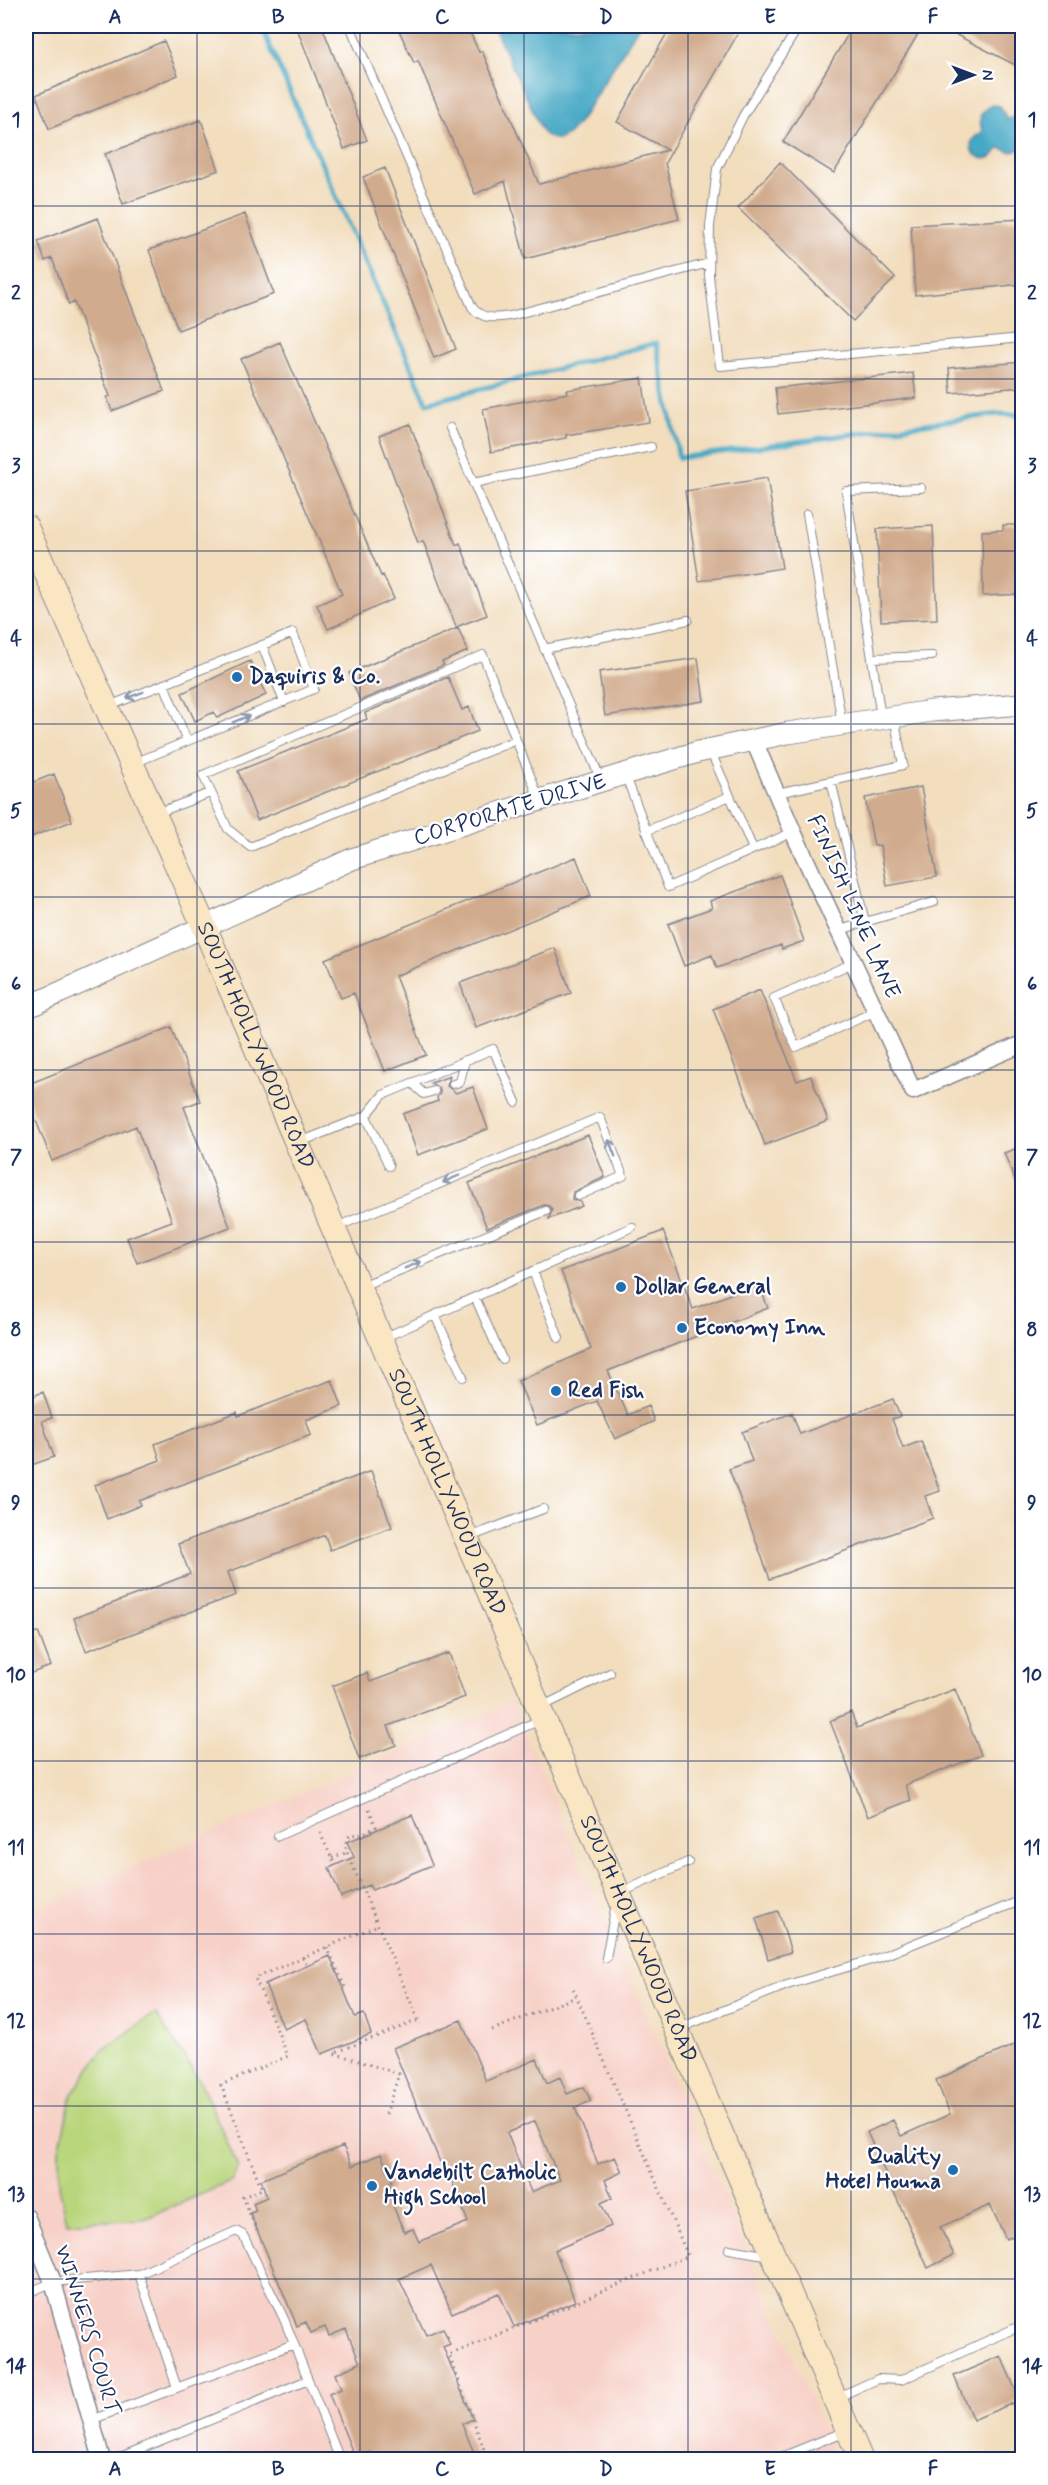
<svg xmlns="http://www.w3.org/2000/svg" width="1048" height="2485" font-family="Mynerve,sans-serif">
  <style>
    .built { fill: #f7d1c8 }
    .green { fill: #b9d67c; stroke: #6a826d; stroke-width: 1.5 }
    .water { fill: #44a8c4; stroke: #306c91; stroke-width: 1.5 }
    .lines { fill: none; stroke-linecap: round; stroke-linejoin: round }
    .stream { stroke: #44a8c4; stroke-width: 5 }
    .building { fill: #d1ab8d; fill-rule: evenodd }
    .service-casing { stroke: #86868e; stroke-width: 10 }
    .minor-casing { stroke: #86868e; stroke-width: 19 }
    .tertiary-casing { stroke: #86868e; stroke-width: 23 }
    .secondary-casing { stroke: #86868e; stroke-width: 26 }
    .path { stroke: #86868e; stroke-width: 3; stroke-dasharray: 1.5 4.5; stroke-linecap: butt }
    .service { stroke: #fff; stroke-width: 8 }
    .minor { stroke: #fff; stroke-width: 16 }
    .tertiary { stroke: #fff; stroke-width: 21 }
    .secondary { stroke: #fbe6c4; stroke-width: 24 }
    .oneway { stroke: #8d97ae }
    .grid { fill: none; stroke: #1b2f5e; stroke-width: 1.5; stroke-opacity: 0.55 }
    .poi-dot { fill: #1f6fb2; stroke: #fff; stroke-width: 2 }
    .labels { text-anchor: middle; dominant-baseline: central; stroke-width: 4.5; stroke-linejoin: round; paint-order: stroke }
    .poi-label { font-size: 22px; font-weight: bold; fill: #1b2f5e; stroke: #fff; text-anchor: start }
    .street-label { font-size: 22px; fill: #1b2f5e; stroke: #fff }
    .neatline { fill: none; stroke: #1b2f5e; stroke-width: 2 }
    .grid-label { font-size: 20px; text-anchor: middle; font-weight: bold; fill: #1b2f5e }
  </style>
  <rect width="100%" height="100%" fill="#fff"/>
  <filter id="ink" filterUnits="userSpaceOnUse"><feTurbulence type="fractalNoise" baseFrequency=".0167" numOctaves="2"/><feDisplacementMap in="SourceGraphic" scale="12" xChannelSelector="R" yChannelSelector="G"/><feConvolveMatrix kernelMatrix="1 2 1 2 8 2 1 2 1" color-interpolation-filters="sRGB"/></filter>
  <filter id="wash" filterUnits="userSpaceOnUse"><feTurbulence type="fractalNoise" baseFrequency=".008" numOctaves="4" result="noise"/><feDisplacementMap in="SourceGraphic" scale="24" xChannelSelector="R" yChannelSelector="G"/><feGaussianBlur stdDeviation="1.35" result="paint"/><feColorMatrix in="noise" values="0 0 0 0 0 0 0 0 0 0 0 0 0 0 0 0 0 1.4 0 .05"/><feComposite in="paint" operator="in"/></filter>
  <g filter="url(#wash)">
    <rect width="100%" height="100%" fill="#f2ddbd"/>
    <path class="built" d="M512,1702L836,2458L26,2459V1913Z"/>
    <path class="green" d="M155,2013L200,2081L238,2167L232,2181L144,2219L67,2223L59,2186V2150L72,2094L102,2051Z"/>
    <path class="water" d="M493,26H639L580,121C569,135 560,147 543,133Z
      M992,105L1000,106L1007,119L1018,116L1022,119V148L1012,152L1000,148C996,152 994,156 989,158C979,161 968,152 972,141C973,137 979,135 982,132C979,118 978,112 992,105Z"/>
    <g class="lines">
      <path class="stream" d="M261,26L427,403L656,343L679,458L998,414L1022,415"/>
    </g>
    <g id="blocks">
      <path class="building" d="M296,26H322L367,140L344,149Z
        M397,26H467L479,52L482,51L539,184L668,150L617,122L671,26H742L665,163L679,219L525,259L505,181L475,194L418,61L414,63Z
        M853,26H923L834,173L783,142Z
        M939,26H1023V69Z
        M164,41L178,75L49,129L36,95Z
        M201,120L219,170L123,204L105,154Z
        M780,162L895,278L853,321L738,208Z
        M385,168L456,349L434,358L363,177Z
        M245,214L274,294L178,330L149,250Z
        M98,218L164,391L112,411L107,397L110,396L74,302L69,305L52,258L45,261L38,241Z
        M1023,219V284L915,295L911,225Z
        M280,342L381,576L383,575L394,599L328,629L317,605L342,594L241,359Z
        M1023,362V387L951,393L949,368Z
        M913,373L916,398L778,414L775,388Z
        M642,378L649,422L566,435V438L491,452L483,409L568,393L567,390Z
        M410,424L456,545L460,543L487,615L456,627L423,541L418,543L379,436Z
        M767,478L782,568L699,581L685,491Z
        M1003,525H1016V530H1023V594L983,596L982,531L1003,530Z
        M933,526L937,619L881,621L877,529Z
        M458,628L468,651L442,662L444,665L360,701L349,673Z
        M698,658L704,701L605,716L599,672Z
        M250,661L266,695L217,718L214,712L195,721L182,693Z
        M448,677L462,710L469,707L478,731L257,820L238,771L367,719L365,713Z
        M54,774L72,821L26,839V785Z
        M921,787L937,877L887,886L880,845L874,846L865,798Z
        M576,857L591,896L395,976L426,1055L385,1071L354,993L341,998L325,959Z
        M780,875L804,941L782,949L781,945L717,968L712,955L684,966L668,924L712,908L710,901Z
        M555,948L571,993L476,1028L460,983Z
        M760,990L797,1081L811,1076L828,1121L765,1145L713,1009Z
        M171,1027L200,1101L184,1107L230,1227L137,1263L127,1238L172,1221L136,1126L52,1161L26,1095V1085Z
        M450,1076L447,1086L456,1093L473,1087L488,1129L418,1155L403,1114L438,1101L437,1097L440,1093V1089L431,1083Z
        M588,1135L605,1177L573,1192L572,1199L580,1202L582,1206L549,1219L552,1209L549,1206L544,1205L487,1228L469,1183Z
        M1023,1146V1197H1022L1004,1153Z
        M663,1231L693,1309L748,1287L749,1289L759,1285L768,1308L608,1371L628,1415L648,1406L654,1421L615,1439L597,1401L537,1425L518,1381L591,1349L561,1271Z
        M332,1380L342,1406L306,1420L311,1435L139,1501L141,1505L107,1519L95,1485L160,1460L155,1444L237,1412L238,1416Z
        M43,1392L52,1418L42,1421L54,1457L26,1467V1399Z
        M893,1399L900,1416L892,1419L903,1448L921,1441L940,1491L925,1496L933,1518L770,1579L729,1469L752,1461L742,1432L792,1413L800,1434Z
        M371,1471L392,1527L330,1550L325,1535L228,1572L236,1595L86,1651L74,1618L190,1574L178,1544Z
        M38,1632L51,1666L26,1675V1637Z
        M449,1653L465,1697L388,1726L396,1745L359,1759L332,1686L367,1673L370,1682Z
        M955,1689L981,1755L905,1785L911,1800L868,1817L830,1721L851,1712L857,1728Z
        M412,1815L432,1865L372,1890L369,1885L341,1897L329,1868L354,1857L347,1842Z
        M778,1911L791,1952L768,1959L756,1918Z
        M330,1956L355,2017L364,2014L371,2034L322,2054L306,2019L284,2029L265,1984Z
        M461,2020L486,2081L537,2059L547,2083L560,2077L567,2094L584,2087L591,2101L575,2108L598,2164L615,2157L622,2172L605,2180L612,2198L601,2203L611,2226L555,2250L575,2301L514,2327L499,2293L452,2313L431,2265L399,2279L426,2335L443,2328L450,2344L443,2347L473,2419L462,2424L477,2460H374L371,2452L355,2458L329,2394L341,2389L335,2374L360,2363L346,2329L329,2336L325,2327L311,2333L306,2322L297,2326L250,2213L256,2211L253,2203L267,2197L261,2180L343,2146L352,2166L381,2154L392,2181L389,2183L392,2189L387,2191L404,2232L413,2229L419,2242L468,2222L444,2161L440,2162L393,2048ZM535,2121L560,2180L531,2192L507,2133Z
        M1023,2041V2232L1006,2239L990,2205L940,2227L954,2255L928,2268L867,2132L893,2120L901,2136L950,2114L936,2080Z
        M1001,2356L1020,2400L973,2420L954,2376Z"/>
    </g>
  </g>
  <g filter="url(#ink)">
    <use href="#blocks" fill-opacity="0" stroke="#86868e" stroke-width="1.5"/>
    <g class="lines">
      <g class="service-casing">
        <path id="service" d="M350,26L472,307C482,320 495,318 510,316L709,263
          M799,26L743,116L717,169L710,226L709,276L720,366L1022,338
          M450,428L601,780
          M473,483L651,447
          M807,514L842,724
          M262,645L284,702
          M544,649L688,620
          M872,658L932,656
          M164,684L187,741
          M109,706L293,633L314,689L134,763
          M881,717L846,491L921,488
          M516,740L250,847L228,829L203,775L483,655L540,801
          M710,750L753,849
          M625,774L668,887L793,832
          M831,781L865,922L838,931
          M778,793L903,765L894,716
          M157,813L210,793
          M646,831L730,796
          M865,922L934,902
          M853,963L774,998L796,1047L876,1011
          M412,1083L424,1094L434,1091
          M453,1084L460,1082L465,1060
          M366,1116L383,1095L493,1049L516,1102
          M300,1142L366,1116L389,1166
          M334,1228L600,1117L623,1176L578,1196
          M533,1271L559,1338
          M359,1287L546,1211
          M475,1297L502,1359
          M435,1315L463,1377
          M381,1339L632,1227
          M467,1538L543,1509
          M541,1707L610,1673
          M278,1836L540,1720
          M620,1893L688,1862
          M606,1958L616,1904
          M680,2028L787,1985L878,1958L1022,1900
          M729,2249L771,2256
          M139,2274L177,2388
          M26,2294L53,2282L139,2274L236,2231L243,2235L284,2319L340,2460
          M836,2398L878,2379L901,2380L1022,2325
          M91,2420L294,2344
          M113,2460L308,2380
          M774,2460L846,2431"/>
      </g>
      <g class="minor-casing">
        <path id="minor" d="M754,741L793,832L913,1091L1022,1044
          M26,2216L53,2282L102,2460"/>
      </g>
      <g class="tertiary-casing">
        <path id="tertiary" d="M26,1008L352,859L601,781L698,752L788,733L932,711L1022,704"/>
      </g>
      <g class="secondary-casing">
        <g id="secondary">
          <path id="s1" d="M26,527L204,926L861,2460"/>
        </g>
      </g>
      <path class="path" d="M369,1809L376,1827L362,1834L350,1835L346,1842V1850L420,2024
        M320,1833L335,1865
        M332,1858L348,1852
        M327,1947L345,1987L343,1988
        M303,1957L307,1966
        M492,2030L576,1997
        M386,2114L399,2074L334,2053L419,2020
        M257,2231L243,2197L262,2189L221,2085L288,2056L255,1978L378,1925
        M488,2460L449,2355L688,2256L572,1986"/>
      <use href="#service" class="service"/>
      <use href="#minor" class="minor"/>
      <use href="#tertiary" class="tertiary"/>
      <use href="#secondary" class="secondary"/>
    </g>
    <defs><path id="oneway-shaft" d="M-6 0H5M1.5-3L5.5 0L1.5 3" fill="none" stroke-width="1.6" stroke-linecap="round" stroke-linejoin="round" transform="scale(1.5)"/></defs>
    <g class="oneway">
      <use href="#oneway-shaft" transform="translate(135 695) rotate(159)"/>
      <use href="#oneway-shaft" transform="translate(241 719) rotate(-22)"/>
      <use href="#oneway-shaft" transform="translate(612 1148) rotate(-111)"/>
      <use href="#oneway-shaft" transform="translate(451 1179) rotate(157)"/>
      <use href="#oneway-shaft" transform="translate(413 1265) rotate(-22)"/>
    </g>
  </g>
  <path class="grid" d="M197,26V2460M360,26V2460M524,26V2460M688,26V2460M851,26V2460M26,206H1022M26,379H1022M26,551H1022M26,724H1022M26,897H1022M26,1070H1022M26,1242H1022M26,1415H1022M26,1588H1022M26,1761H1022M26,1934H1022M26,2106H1022M26,2279H1022"/>
  <g class="poi-dot">
    <circle cx="237" cy="677" r="6"/>
    <circle cx="621" cy="1287" r="6"/>
    <circle cx="682" cy="1328" r="6"/>
    <circle cx="556" cy="1391" r="6"/>
    <circle cx="953" cy="2170" r="6"/>
    <circle cx="372" cy="2186" r="6"/>
  </g>
  <g class="labels">
    <g class="poi-label">
      <text x="249" y="677">Daquiris &amp; Co.</text>
      <text x="633" y="1287">Dollar General</text>
      <text x="694" y="1328">Economy Inn</text>
      <text x="568" y="1391">Red Fish</text>
      <text x="941" y="2157" text-anchor="end">Quality<tspan x="941" dy="25">Hotel Houma</tspan></text>
      <text x="384" y="2173">Vandebilt Catholic<tspan x="384" dy="25">High School</tspan></text>
    </g>
    <g class="street-label">
      <text transform="translate(510 810) rotate(-17)">CORPORATE DRIVE</text>
      <text transform="translate(853 907) rotate(66)">FINISH LINE LANE</text>
      <text stroke="none"><textPath href="#s1" startOffset="567">SOUTH HOLLYWOOD ROAD</textPath></text>
      <text stroke="none"><textPath href="#s1" startOffset="1053">SOUTH HOLLYWOOD ROAD</textPath></text>
      <text stroke="none"><textPath href="#s1" startOffset="1539">SOUTH HOLLYWOOD ROAD</textPath></text>
      <text transform="translate(87 2330) rotate(73)">WINNERS COURT</text>
    </g>
  </g>
  <rect width="1048" height="2485" fill="none" stroke="#fff" stroke-width="66"/>
  <g transform="translate(973 75) rotate(90)" stroke="#ffffff" stroke-width="4.5" paint-order="stroke">
  <path d="M0-4.5L10 22L0 15L-10 22Z" fill="#1b2f5e"/>
  <text y="-9" font-size="16" font-weight="bold" text-anchor="middle" fill="#1b2f5e">N</text>
  </g>
  <rect x="33" y="33" width="982" height="2419" class="neatline"/>
  <g class="grid-label">
    <text x="115" y="23">A</text>
    <text x="278" y="23">B</text>
    <text x="442" y="23">C</text>
    <text x="606" y="23">D</text>
    <text x="770" y="23">E</text>
    <text x="933" y="23">F</text>
    <text x="16" y="126">1</text>
    <text x="1032" y="126">1</text>
    <text x="16" y="299">2</text>
    <text x="1032" y="299">2</text>
    <text x="16" y="472">3</text>
    <text x="1032" y="472">3</text>
    <text x="16" y="645">4</text>
    <text x="1032" y="645">4</text>
    <text x="16" y="817">5</text>
    <text x="1032" y="817">5</text>
    <text x="16" y="990">6</text>
    <text x="1032" y="990">6</text>
    <text x="16" y="1163">7</text>
    <text x="1032" y="1163">7</text>
    <text x="16" y="1336">8</text>
    <text x="1032" y="1336">8</text>
    <text x="16" y="1509">9</text>
    <text x="1032" y="1509">9</text>
    <text x="16" y="1681">10</text>
    <text x="1032" y="1681">10</text>
    <text x="16" y="1854">11</text>
    <text x="1032" y="1854">11</text>
    <text x="16" y="2027">12</text>
    <text x="1032" y="2027">12</text>
    <text x="16" y="2200">13</text>
    <text x="1032" y="2200">13</text>
    <text x="16" y="2372">14</text>
    <text x="1032" y="2372">14</text>
    <text x="115" y="2475">A</text>
    <text x="278" y="2475">B</text>
    <text x="442" y="2475">C</text>
    <text x="606" y="2475">D</text>
    <text x="770" y="2475">E</text>
    <text x="933" y="2475">F</text>
  </g>
</svg>
